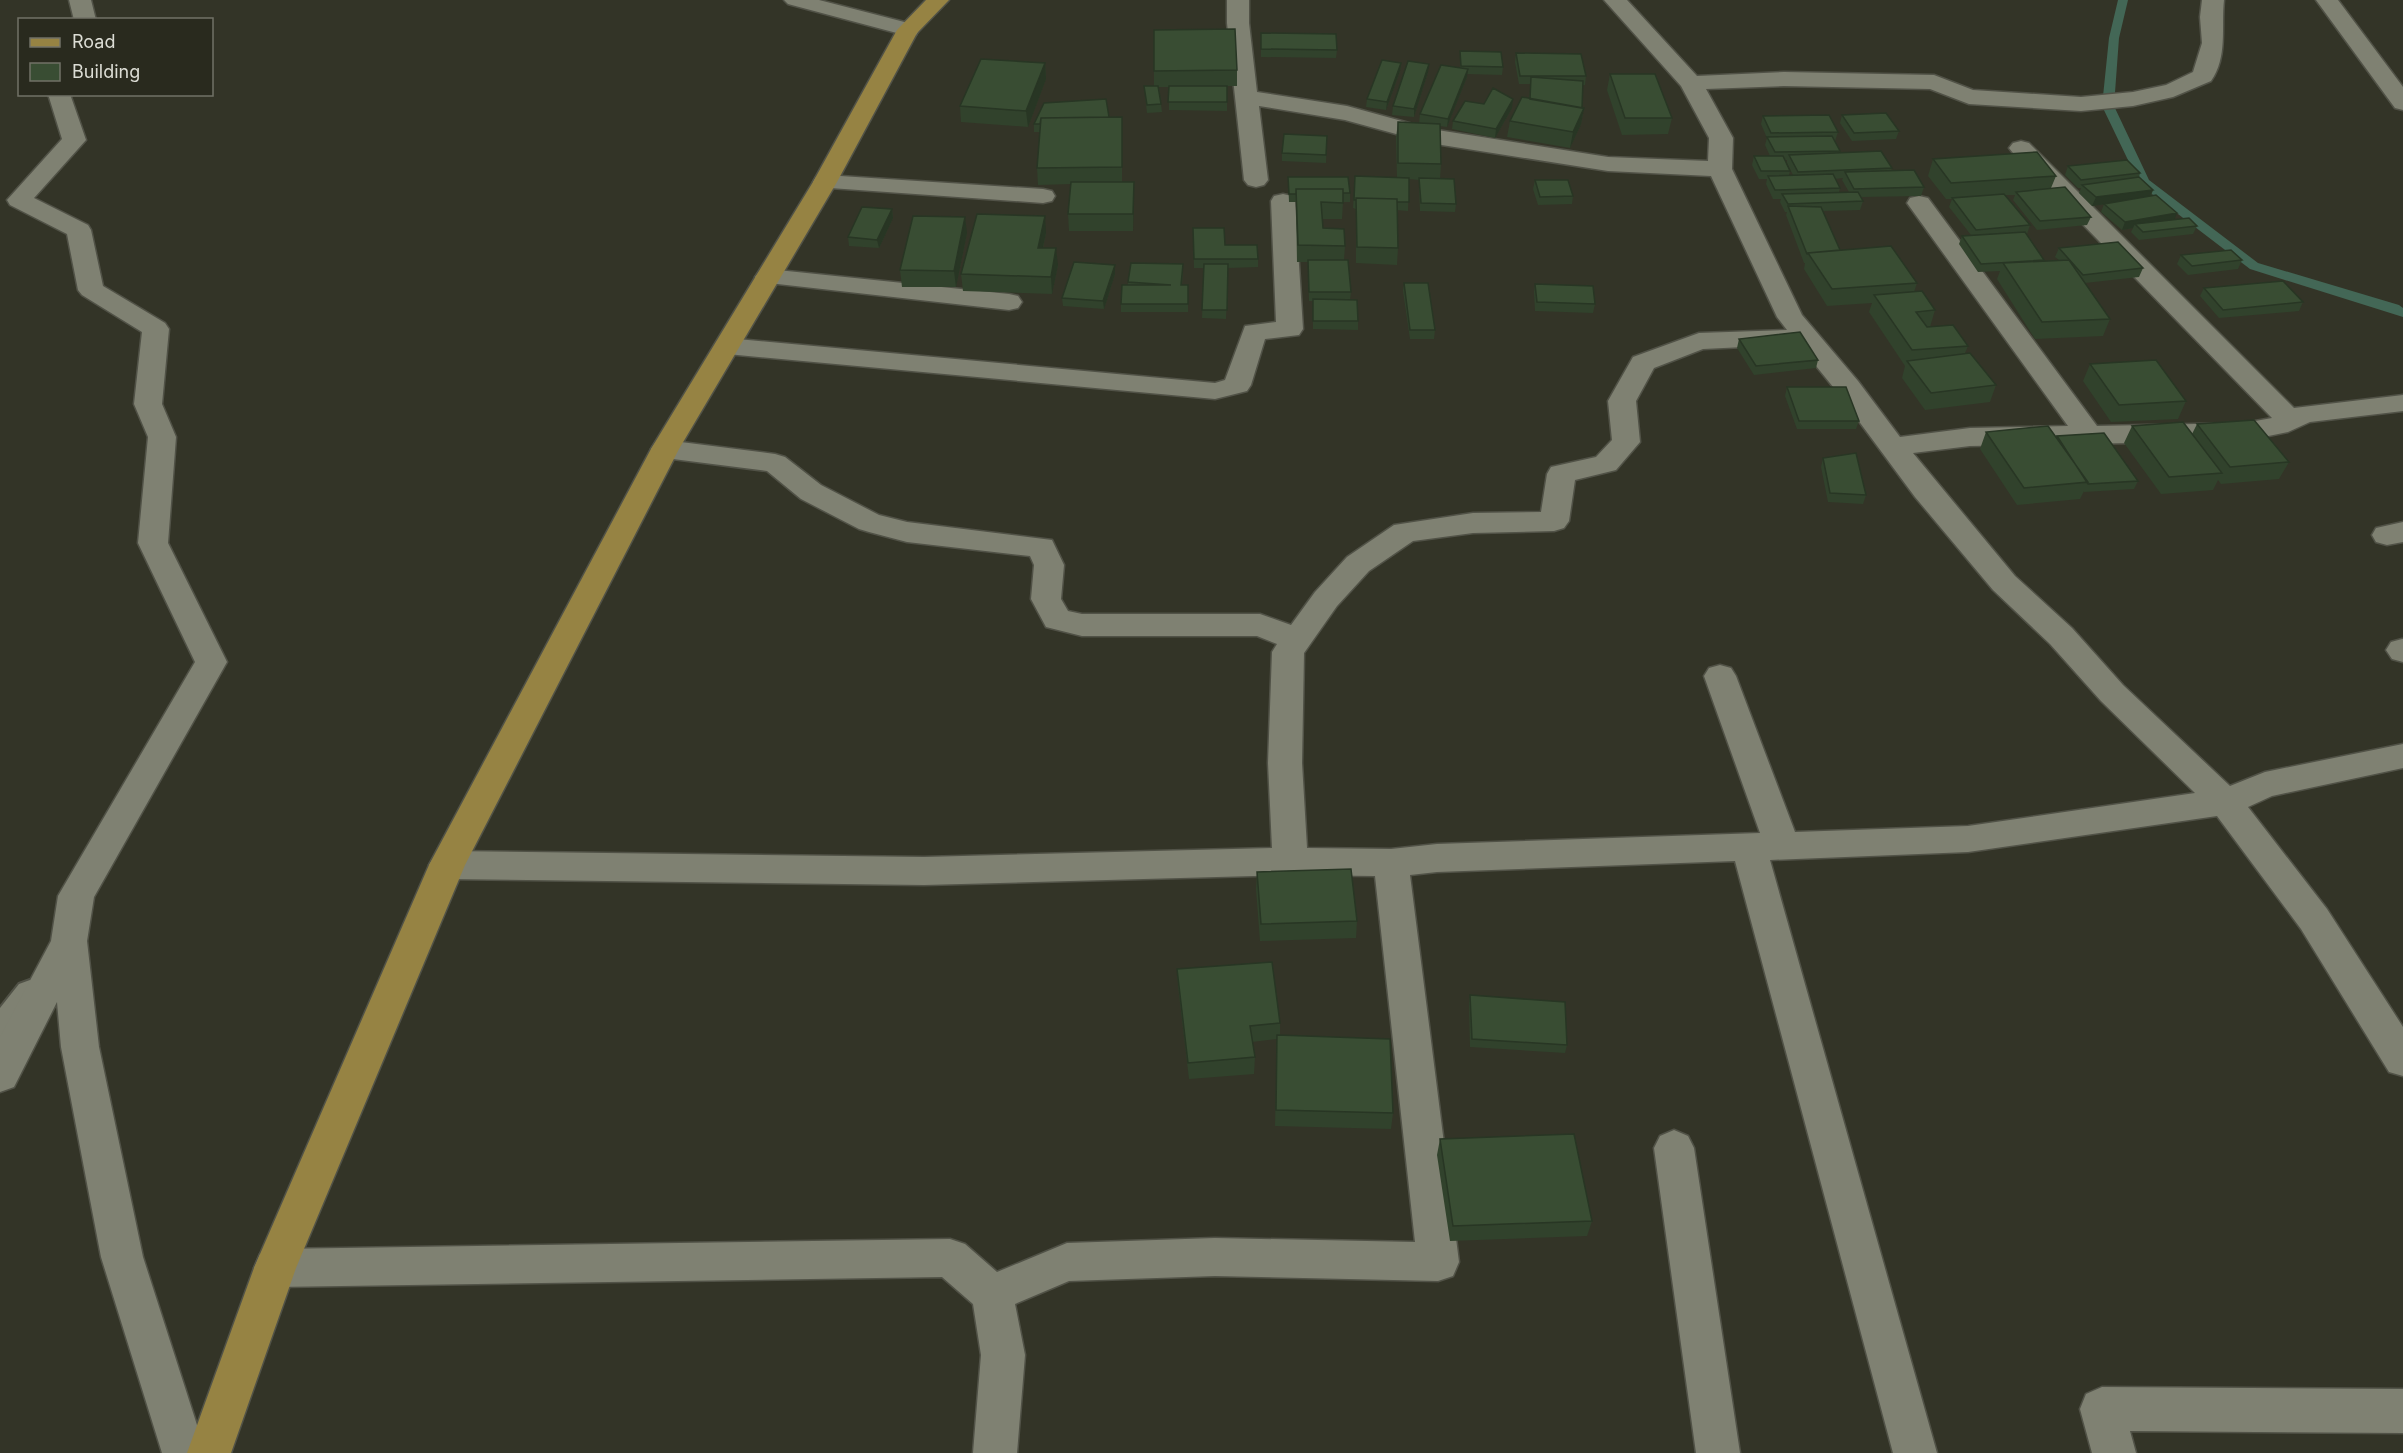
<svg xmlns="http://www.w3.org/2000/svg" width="2403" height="1453" font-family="Inter,sans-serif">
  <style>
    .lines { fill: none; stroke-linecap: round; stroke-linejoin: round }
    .stream { fill: #436756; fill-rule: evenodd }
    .service-casing { stroke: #515247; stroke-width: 4 }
    .minor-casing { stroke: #515247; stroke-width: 3 }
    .primary-casing { stroke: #515247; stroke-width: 3 }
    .service { fill: #7f8172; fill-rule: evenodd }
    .minor { fill: #7f8172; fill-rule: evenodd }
    .primary { fill: #968343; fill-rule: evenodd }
    .wall { fill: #31422c; fill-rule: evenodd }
    .shaded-wall { fill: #283624 }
    .building { fill: #394d33; stroke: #283624; stroke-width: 1.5 }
  </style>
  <rect width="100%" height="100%" fill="#333427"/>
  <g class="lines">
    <path class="stream" d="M2118,0H2128L2119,38L2114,106L2149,180L2258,263L2399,305L2403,308V317L2250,269L2140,185L2102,106L2109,38Z"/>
    <g class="service-casing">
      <path id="service" d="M30,980L41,984L46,993L12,1043L0,1047V1008L19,984Z"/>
    </g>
    <g class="minor-casing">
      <path id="minor" d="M69,0H91L96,20H74Z
        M784,0H819L916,25L919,30L916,35L908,36L788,4Z
        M1227,0H1249V23L1257,92L1347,106L1431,129L1608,157L1708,161L1709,138L1681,86L1604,0H1627L1697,76L1784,72L1934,75L1973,90L2081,97L2133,92L2166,85L2193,72L2202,43L2200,17L2202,0H2224C2221,27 2228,57 2211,81L2173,97L2133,106L2081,111L1969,104L1930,89L1784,86L1706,89L1733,138L1732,169L1802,315L1858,381L1900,437L1970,428L2068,426L1907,203L1910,198L1919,196L1928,198L2097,426L2244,423L2272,418L2013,153L2009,148L2013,143L2021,141L2029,143L2294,408L2403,395V411L2310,422L2288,432L2244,441L1970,446L1913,453L2015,576L2072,628L2123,685L2230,786L2265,772L2403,744V768L2272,796L2248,807L2327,909L2403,1027V1076L2389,1072L2301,929L2217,816L1968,852L1770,860L1937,1453H1893L1735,861L1437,872L1410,875L1459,1262L1453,1276L1438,1281L1215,1276L1069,1281L1015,1304L1025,1355L1017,1453H973L981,1355L973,1304L942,1277L275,1287L260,1282L254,1268L260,1254L275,1249L950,1239L965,1244L997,1272L1067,1243L1215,1238L1415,1242L1375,876L1290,875L924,885L447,879L435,875L429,865L435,855L447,851L924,857L1272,848L1268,763L1272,652L1277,644L1257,636H1082L1046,627L1031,599L1034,565L1030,556L907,542L869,532L859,529L801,499L767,471L665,458L655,455L651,449L655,443L665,440L775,454L785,457L821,485L879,515L907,522L1052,540L1064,565L1061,599L1068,611L1082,614H1260L1291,625L1315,592L1347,557L1394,525L1473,513L1541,512L1547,474L1551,467L1596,457L1612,440L1608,401L1633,357L1699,333L1787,330L1777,317L1711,176L1608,171L1429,143L1345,120L1259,106L1268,180L1264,185L1256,187L1248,185L1244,180L1227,23ZM1795,340L1838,393L1915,497L1993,590L2050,644L2101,701L2195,793L1968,826L1795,832L1736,676L1731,668L1720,665L1709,668L1704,676L1760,833L1437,844L1391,849L1307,848L1302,763L1304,653L1337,606L1369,571L1413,541L1473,533L1554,531L1564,528L1569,521L1575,480L1616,470L1640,442L1636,401L1654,368L1703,349L1783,345L1792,343Z
        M2316,0H2338L2403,87V110L2395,108Z
        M48,94H70L86,140L34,198L88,225L91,230L103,286L165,323L169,329L162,404L176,437L168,543L227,662L94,897L87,941L99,1047L143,1257L206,1453H162L101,1257L61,1047L57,1002L14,1087L0,1092V1037L51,941L58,896L195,662L138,543L148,437L134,404L142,332L82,295L78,290L67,234L10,205L7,200L62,139Z
        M825,175L1043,189L1052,191L1055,196L1052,201L1043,203L816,187L813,182L816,177Z
        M1283,194L1292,196L1295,201L1303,329L1299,335L1265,339L1251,385L1247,391L1215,399L727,354L718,352L714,346L718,340L727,338L1215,383L1225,380L1245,326L1276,322L1271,201L1274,196Z
        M768,269L1009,294L1018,296L1022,302L1018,308L1009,310L759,282L755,277L759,272Z
        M2403,522V542L2387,545L2376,542L2372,535L2376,528Z
        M2402,639H2403V662L2392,659L2386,650L2391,642Z
        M1674,1130L1688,1136L1694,1148L1740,1453H1696L1654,1148L1660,1136Z
        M2102,1387L2403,1389V1433L2130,1431L2136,1453H2092L2080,1409L2086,1394Z"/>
    </g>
    <g class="primary-casing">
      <path id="primary" d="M926,0H949L917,33L837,182L679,449L465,865L296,1268L231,1453H187L254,1268L429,865L651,449L813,182L897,30Z"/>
    </g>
    <use href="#service" class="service"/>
    <use href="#minor" class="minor"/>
    <use href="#primary" class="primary"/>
  </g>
  <path class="wall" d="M1261,33L1337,50L1336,58L1261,57Z
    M1460,51L1503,67L1502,75L1467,74V77L1447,127L1440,126L1441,164L1440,179L1456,204L1455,212L1420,211L1419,187V180L1409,179L1408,211L1397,210L1398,248L1397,265L1356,263V209L1353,208L1355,176L1397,178L1396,138L1398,122L1419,123L1420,114L1460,68Z
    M1516,53L1586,76L1585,85H1583L1582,108H1584L1581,124L1570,148L1507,137L1510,121L1529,99L1531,84H1519L1515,62Z
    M1045,63L1046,79L1028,127L961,122L960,106Z
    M1401,63L1400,71L1386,110L1366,107L1367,99Z
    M1237,70V86H1209H1227V111L1169,110V87H1159L1161,104L1162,112L1147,113L1144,86H1154V71Z
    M1428,72L1414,117L1392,115L1393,106Z
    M1610,74L1672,118L1668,134L1622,135L1607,90Z
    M1484,104L1512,108L1495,138L1452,129L1453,121Z
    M1842,115L1899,131L1896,139L1852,141L1840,123Z
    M1763,116L1838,132L1835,141L1840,151L1839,153L1892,168L1891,171L1924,187L1921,196L1861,197L1863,201L1860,210L1823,211L1840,250L1917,283L1914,292L1935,310L1930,327L1968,346L1965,353L1996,385L1990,402L1925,410L1902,378L1905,366L1869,312L1872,303L1827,306L1804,269L1805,263H1804L1786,215L1787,212H1785L1780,202L1781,199H1773L1766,184L1767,179H1759L1752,165L1754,156H1770L1765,145L1767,138L1761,124ZM1785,160H1787V163L1793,175H1789L1790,171ZM1843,178L1842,180L1849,192H1839L1840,188L1835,179Z
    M1109,117H1122V182L1134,198L1133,231H1069L1068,214L1071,184L1038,185L1037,168L1040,132H1034V124Z
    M1327,136L1326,163L1282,161V153Z
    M1933,159L2056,176L2051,188L2091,217L2087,225L2037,230L2013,200L2015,195H2005L2030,225L2027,234H2026L2044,261L2059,260L2055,257L2059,248L2143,268L2139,277L2085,283L2110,319L2103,336L2035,339L1997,279L2000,271L1978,272L1959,244L1962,236L1971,235L1949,207L1952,199H1946L1928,176Z
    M2068,166L2140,173L2139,177L2153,190L2151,196L2174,219L2197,226L2193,234L2139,240L2131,232L2133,228L2122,230L2101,212L2104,204L2092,206L2079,193L2081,188H2078L2065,175Z
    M1288,177L1350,193V202H1343L1342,219H1322L1323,228L1345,246L1344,260L1351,292L1350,300L1358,321V330L1313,329V301H1309L1308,262H1297L1296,202H1289Z
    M1535,180L1573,196L1572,204L1538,205L1533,189Z
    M892,209L893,218L879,248L849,246L848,237Z
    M1193,228L1225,245L1258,259V267L1228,268L1226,319L1202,318L1204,268H1194Z
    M967,233L956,287H902L900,270Z
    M1046,233L1043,248L1058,265L1052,294L963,291L961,274Z
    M2181,255L2242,260L2238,269L2188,275L2177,264Z
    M1115,265V274L1104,309L1063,306L1062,298Z
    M1183,273L1182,285H1188V312H1121V304L1128,285V282Z
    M1404,283L1435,330L1434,339H1410L1403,291Z
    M1535,284L1595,304L1593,313L1535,311L1534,292Z
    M2204,288L2303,302L2299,311L2219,318L2200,296Z
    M1739,339L1818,360L1816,368L1754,375L1737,348Z
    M2090,364L2186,401L2178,419L2111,422L2083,381Z
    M1787,387L1859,421L1856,429H1797L1785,396Z
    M2197,424L2289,462L2279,479L2221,484L2218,480L2213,490L2161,494L2124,443L2132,426L2192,434Z
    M1986,432L2056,437L2057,436L2138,481L2134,489L2084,492V491L2080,499L2017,505L1980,449Z
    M1823,458L1866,495L1863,504L1828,502L1821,467Z
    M1257,872L1357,921L1356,938L1260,941L1256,889Z
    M1177,969L1280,1023V1035L1393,1113L1391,1129L1275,1126L1277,1039L1252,1042L1255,1057L1254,1074L1189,1079L1178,986Z
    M1470,995L1567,1045L1565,1053L1470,1047L1469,1003Z
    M1440,1139L1592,1221L1587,1236L1450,1241L1437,1155Z"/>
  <path class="shaded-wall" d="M1045,63L1046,79L1028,127L1026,111Z
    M1401,63L1400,71L1386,110L1387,102Z
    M1429,64L1428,72L1414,117V109Z
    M1468,69L1467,77L1447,127L1448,119Z
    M1513,99L1512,108L1495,138L1496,129Z
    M1584,108L1581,124L1570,148L1573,132Z
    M1134,182V198L1133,231V214Z
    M2153,190L2149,198L2092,206L2096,197Z
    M892,209L893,218L879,248L877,240Z
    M2177,213L2174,221L2135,224L2133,228L2122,230L2125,222Z
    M1045,216L1046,233L1039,265L1038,248Z
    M965,217L967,233L956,287L954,271Z
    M1056,248L1058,265L1052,294L1051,277Z
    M1115,265V274L1104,309L1103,301Z"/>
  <path class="building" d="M1235,29L1237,70L1154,71V30Z
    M1261,33L1336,34L1337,50L1261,49Z
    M1460,51L1501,52L1503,67L1461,66Z
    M1516,53L1581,54L1586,76H1520Z
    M981,59L1045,63L1026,111L960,106Z
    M1382,60L1401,63L1387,102L1367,99Z
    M1408,61L1429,64L1414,109L1393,106Z
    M1441,65L1468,69L1448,119L1420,114Z
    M1610,74H1655L1672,118H1625Z
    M1531,77L1583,81L1582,108L1530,99Z
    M1144,86H1158L1161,104L1147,105Z
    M1169,86H1227V102H1168Z
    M1493,88L1513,99L1496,129L1453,121L1465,101L1484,104Z
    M1522,97L1584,108L1573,132L1510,121Z
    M1106,99L1109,117L1041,118L1040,124H1034L1044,103Z
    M1886,113L1899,131L1854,133L1842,115Z
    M1829,115L1838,132L1771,133L1763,116Z
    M1122,117V167L1037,168L1041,118Z
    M1398,122L1440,124L1441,164L1398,163Z
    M1284,134L1327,136L1326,155L1282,153Z
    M1832,136L1840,151L1775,152L1767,137Z
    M1881,151L1892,168L1798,172L1789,155Z
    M2037,152L2056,176L1951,183L1933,159Z
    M1754,156H1783L1790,171H1761Z
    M2127,160L2140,173L2081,180L2068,166Z
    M1914,170L1924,187L1854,189L1845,172Z
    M1833,174L1840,188L1775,190L1768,176Z
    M1355,176L1409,178V202H1397V199L1356,198V200H1354Z
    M1288,177H1348L1350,193H1343V189H1296V194H1289Z
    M2139,177L2153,190L2096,197L2082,185Z
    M1419,178L1454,179L1456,204L1421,203Z
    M1535,180H1568L1573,196L1540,197Z
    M1071,182H1134L1133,214H1068Z
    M2065,187L2091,217L2040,221L2016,192Z
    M1296,189H1343V203L1321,202L1323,228L1344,229L1345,246L1298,245Z
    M1858,192L1863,201L1788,204L1782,194Z
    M2004,194L2030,225L1976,230L1952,198Z
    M2156,195L2177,213L2125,222L2104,204Z
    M1356,198L1397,199L1398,248L1357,247Z
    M1788,206L1821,207L1840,250L1808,253V254H1807Z
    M862,207L892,209L877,240L848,237Z
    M977,214L1045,216L1038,248H1056L1051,277L961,274Z
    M913,216L965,217L954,271L900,270Z
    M2189,218L2197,226L2143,232L2135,224Z
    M1193,228H1224L1225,245H1257L1258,259H1194Z
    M2025,232L2044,260L1981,264L1962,236Z
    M2118,242L2143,268L2083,275L2059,248Z
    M1891,246L1917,283L1832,289L1808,253Z
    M2231,250L2242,260L2192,266L2181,255Z
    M1308,260H1348L1351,292H1309Z
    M2069,260L2110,319L2042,322L2003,263Z
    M1074,262L1115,265L1103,301L1062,298Z
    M1131,263L1183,264L1181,285H1188V304H1121L1122,285H1171L1128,282Z
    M1204,264H1228L1227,310H1202Z
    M2283,281L2303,302L2223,310L2204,288Z
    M1404,283H1428L1435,330H1410Z
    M1535,284L1593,286L1595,304L1537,302Z
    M1922,291L1935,310L1916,312L1927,327L1953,325L1968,346L1912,350L1874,295Z
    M1313,299L1357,300L1358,321H1313Z
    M1800,332L1818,360L1756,366L1739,339Z
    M1970,353L1996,385L1931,393L1907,361Z
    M2156,360L2186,401L2119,405L2090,364Z
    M1787,387H1846L1859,421H1799Z
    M2254,420L2289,462L2230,467L2197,424Z
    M2183,422L2222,473L2169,477L2132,426Z
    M2048,426L2088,482L2024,488L1986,432Z
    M2104,433L2138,481L2088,484L2057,436Z
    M1856,453L1866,495L1830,493L1823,458Z
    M1351,869L1357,921L1261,924L1257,872Z
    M1272,962L1280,1023L1250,1026L1255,1057L1188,1063L1177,969Z
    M1470,995L1565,1002L1567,1045L1472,1039Z
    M1277,1035L1390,1039L1393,1113L1276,1110Z
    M1574,1134L1592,1221L1453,1226L1440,1139Z"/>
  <rect x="18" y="18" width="195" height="78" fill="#292a1e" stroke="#717267" stroke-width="1.5"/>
  <rect x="30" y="38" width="30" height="9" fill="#968343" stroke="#717267" stroke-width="1.5"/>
  <text x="72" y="48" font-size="18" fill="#dcddd5">Road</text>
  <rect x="30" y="63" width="30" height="18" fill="#394d33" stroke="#717267" stroke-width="1.5"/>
  <text x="72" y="78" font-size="18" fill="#dcddd5">Building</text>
</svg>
